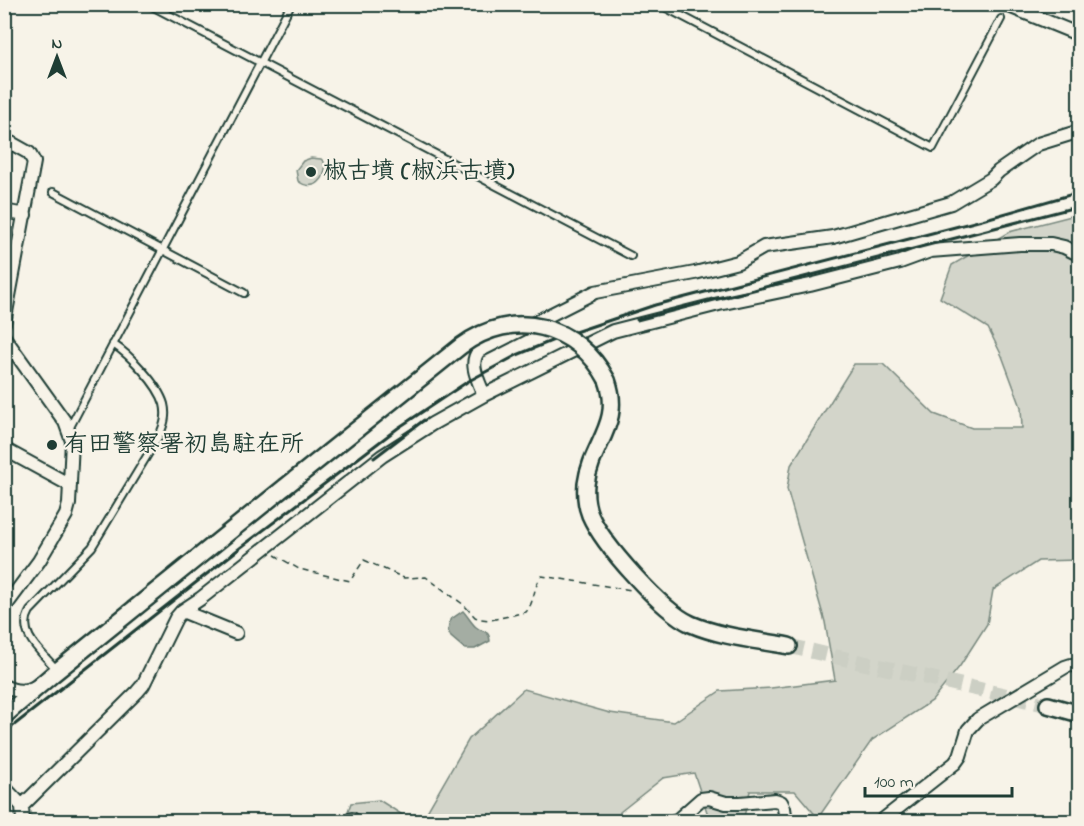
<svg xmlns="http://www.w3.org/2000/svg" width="1084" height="826" font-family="'Indie Flower','Klee One',sans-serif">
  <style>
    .green { fill: #d3d5ca; stroke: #79897f; stroke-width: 1.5 }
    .water { fill: #a4ada3; stroke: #6f8077; stroke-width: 1.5 }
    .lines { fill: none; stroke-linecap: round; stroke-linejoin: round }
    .tertiary-tunnel { stroke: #cccfc4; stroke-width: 15; stroke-dasharray: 15 8; stroke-linecap: butt }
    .service-casing { stroke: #1f3d34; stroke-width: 10 }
    .minor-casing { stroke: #1f3d34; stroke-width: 16 }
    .tertiary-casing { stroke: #1f3d34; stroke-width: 20 }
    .path { stroke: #1f3d34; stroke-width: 1.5; stroke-dasharray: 6 4.5; stroke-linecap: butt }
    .service { stroke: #f7f3e8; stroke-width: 6 }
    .minor { stroke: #f7f3e8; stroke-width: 12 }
    .tertiary { stroke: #f7f3e8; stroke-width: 15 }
    .rail { stroke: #1f3d34; stroke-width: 3 }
    .tertiary-bridge-casing { stroke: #1f3d34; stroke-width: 20; stroke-linecap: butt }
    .tertiary-bridge { stroke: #f7f3e8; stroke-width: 15 }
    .poi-dot { fill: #1f3d34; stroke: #f7f3e8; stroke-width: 2 }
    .labels { text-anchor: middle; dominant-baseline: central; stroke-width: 4.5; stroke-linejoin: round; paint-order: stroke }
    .poi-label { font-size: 24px; font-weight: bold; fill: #1f3d34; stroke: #f7f3e8; text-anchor: start }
  </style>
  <rect width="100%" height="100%" fill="#f7f3e8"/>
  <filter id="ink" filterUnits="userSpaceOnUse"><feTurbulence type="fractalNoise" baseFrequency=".0167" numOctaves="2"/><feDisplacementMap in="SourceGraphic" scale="12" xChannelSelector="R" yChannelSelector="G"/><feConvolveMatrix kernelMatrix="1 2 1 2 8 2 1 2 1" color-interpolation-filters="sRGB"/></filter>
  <g filter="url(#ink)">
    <path class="green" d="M311,158L321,159L324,162C329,179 313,193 298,181L296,170L303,161Z
      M1079,214V560L1038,561L993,590L987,624L960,666L932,701L872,740L818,818L795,791H750L743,821H707V812L694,773L663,778L620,812L621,821L424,822L428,810L469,739L524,689L610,713L674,722L720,691L771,688L835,680L825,622L787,489L791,465L854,364H883L934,414L972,428H1022L1021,407L1002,356L988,328L940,298L952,265L1009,232Z
      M379,800L412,821L344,822L351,803Z"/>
    <path class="water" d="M463,611C467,615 472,624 476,627C483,633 489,629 490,641L475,649H465L451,637L448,631L450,620Z"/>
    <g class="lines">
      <path class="tertiary-tunnel" d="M789,646L1048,705"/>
      <g class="service-casing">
        <path id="service" d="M148,4L631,256
          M659,4L933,148L1001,19
          M53,192L244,293
          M69,429L291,4
          M57,670C43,653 16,634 30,611L92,547L159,436C164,425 167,416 164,404C158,384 130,355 113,344"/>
      </g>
      <g class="minor-casing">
        <path id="minor" d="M1004,4L1080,35
          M4,139L29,153L34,162L4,323
          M4,211L25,215
          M4,337L65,422L72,441L69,504L66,515L39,561L4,608
          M484,395C479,382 468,363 479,351L595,292L695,273L738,262L764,247L833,237L951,203L991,179L999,171L1038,144L1080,131
          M4,449L70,485
          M182,611L236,633
          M4,686C15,692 27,692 37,686
          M4,787L22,806L23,822
          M22,806L137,692L143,685L176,618L182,611L200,599L382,456L432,424L484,395L613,331L719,304L810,285L900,262L930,251L1020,244H1051L1064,247L1080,255
          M352,819L355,822
          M675,822L701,799L709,798L726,803H740L775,800L781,802L784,808L786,822
          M880,822L955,763L960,756L968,730L978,719L1065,667L1071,665L1080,666"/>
      </g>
      <g class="tertiary-casing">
        <path id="tertiary" d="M607,380C623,424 591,444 586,484C585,495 586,505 590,515C603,545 662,611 691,624C721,637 757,640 789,646
          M1048,705L1080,714
          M4,716L52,675L285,487"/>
      </g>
      <path class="path" d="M275,555L299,569L350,581L364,560L404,578L426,577L464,605L475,617L480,619L491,620L526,612C535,602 533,586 542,576L631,590"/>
      <use href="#service" class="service"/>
      <use href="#minor" class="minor"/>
      <use href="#tertiary" class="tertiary"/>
      <path class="rail" d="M637,320L1080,206
        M374,458L424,420
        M4,733L240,548L398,428L467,382L517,355L566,335L655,305L982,220L1080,192"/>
      <g class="tertiary-bridge-casing">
        <path id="tertiary-bridge" d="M285,487L461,346C514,307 577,324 607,380"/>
      </g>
      <use href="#tertiary-bridge" class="tertiary-bridge"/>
    </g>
  </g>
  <g class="poi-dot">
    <circle cx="311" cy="172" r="6"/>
    <circle cx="52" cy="445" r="6"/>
  </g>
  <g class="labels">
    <g class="poi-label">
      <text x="323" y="172">椒古墳 (椒浜古墳)</text>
      <text x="64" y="445">有田警察署初島駐在所</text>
    </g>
  </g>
  <rect width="1084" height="826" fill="none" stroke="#f7f3e8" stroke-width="24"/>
  <rect x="12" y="12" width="1060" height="802" fill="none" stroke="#1f3d34" stroke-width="2" filter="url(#ink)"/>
  <g transform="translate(57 57)" stroke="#f7f3e8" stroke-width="4.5" paint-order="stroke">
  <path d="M0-4.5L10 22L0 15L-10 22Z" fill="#1f3d34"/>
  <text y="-9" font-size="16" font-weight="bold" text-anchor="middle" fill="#1f3d34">N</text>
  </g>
  <path d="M865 787v9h147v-9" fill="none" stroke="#1f3d34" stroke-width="3"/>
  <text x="874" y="787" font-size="18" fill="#1f3d34" stroke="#f7f3e8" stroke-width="4.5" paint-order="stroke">100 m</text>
</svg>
